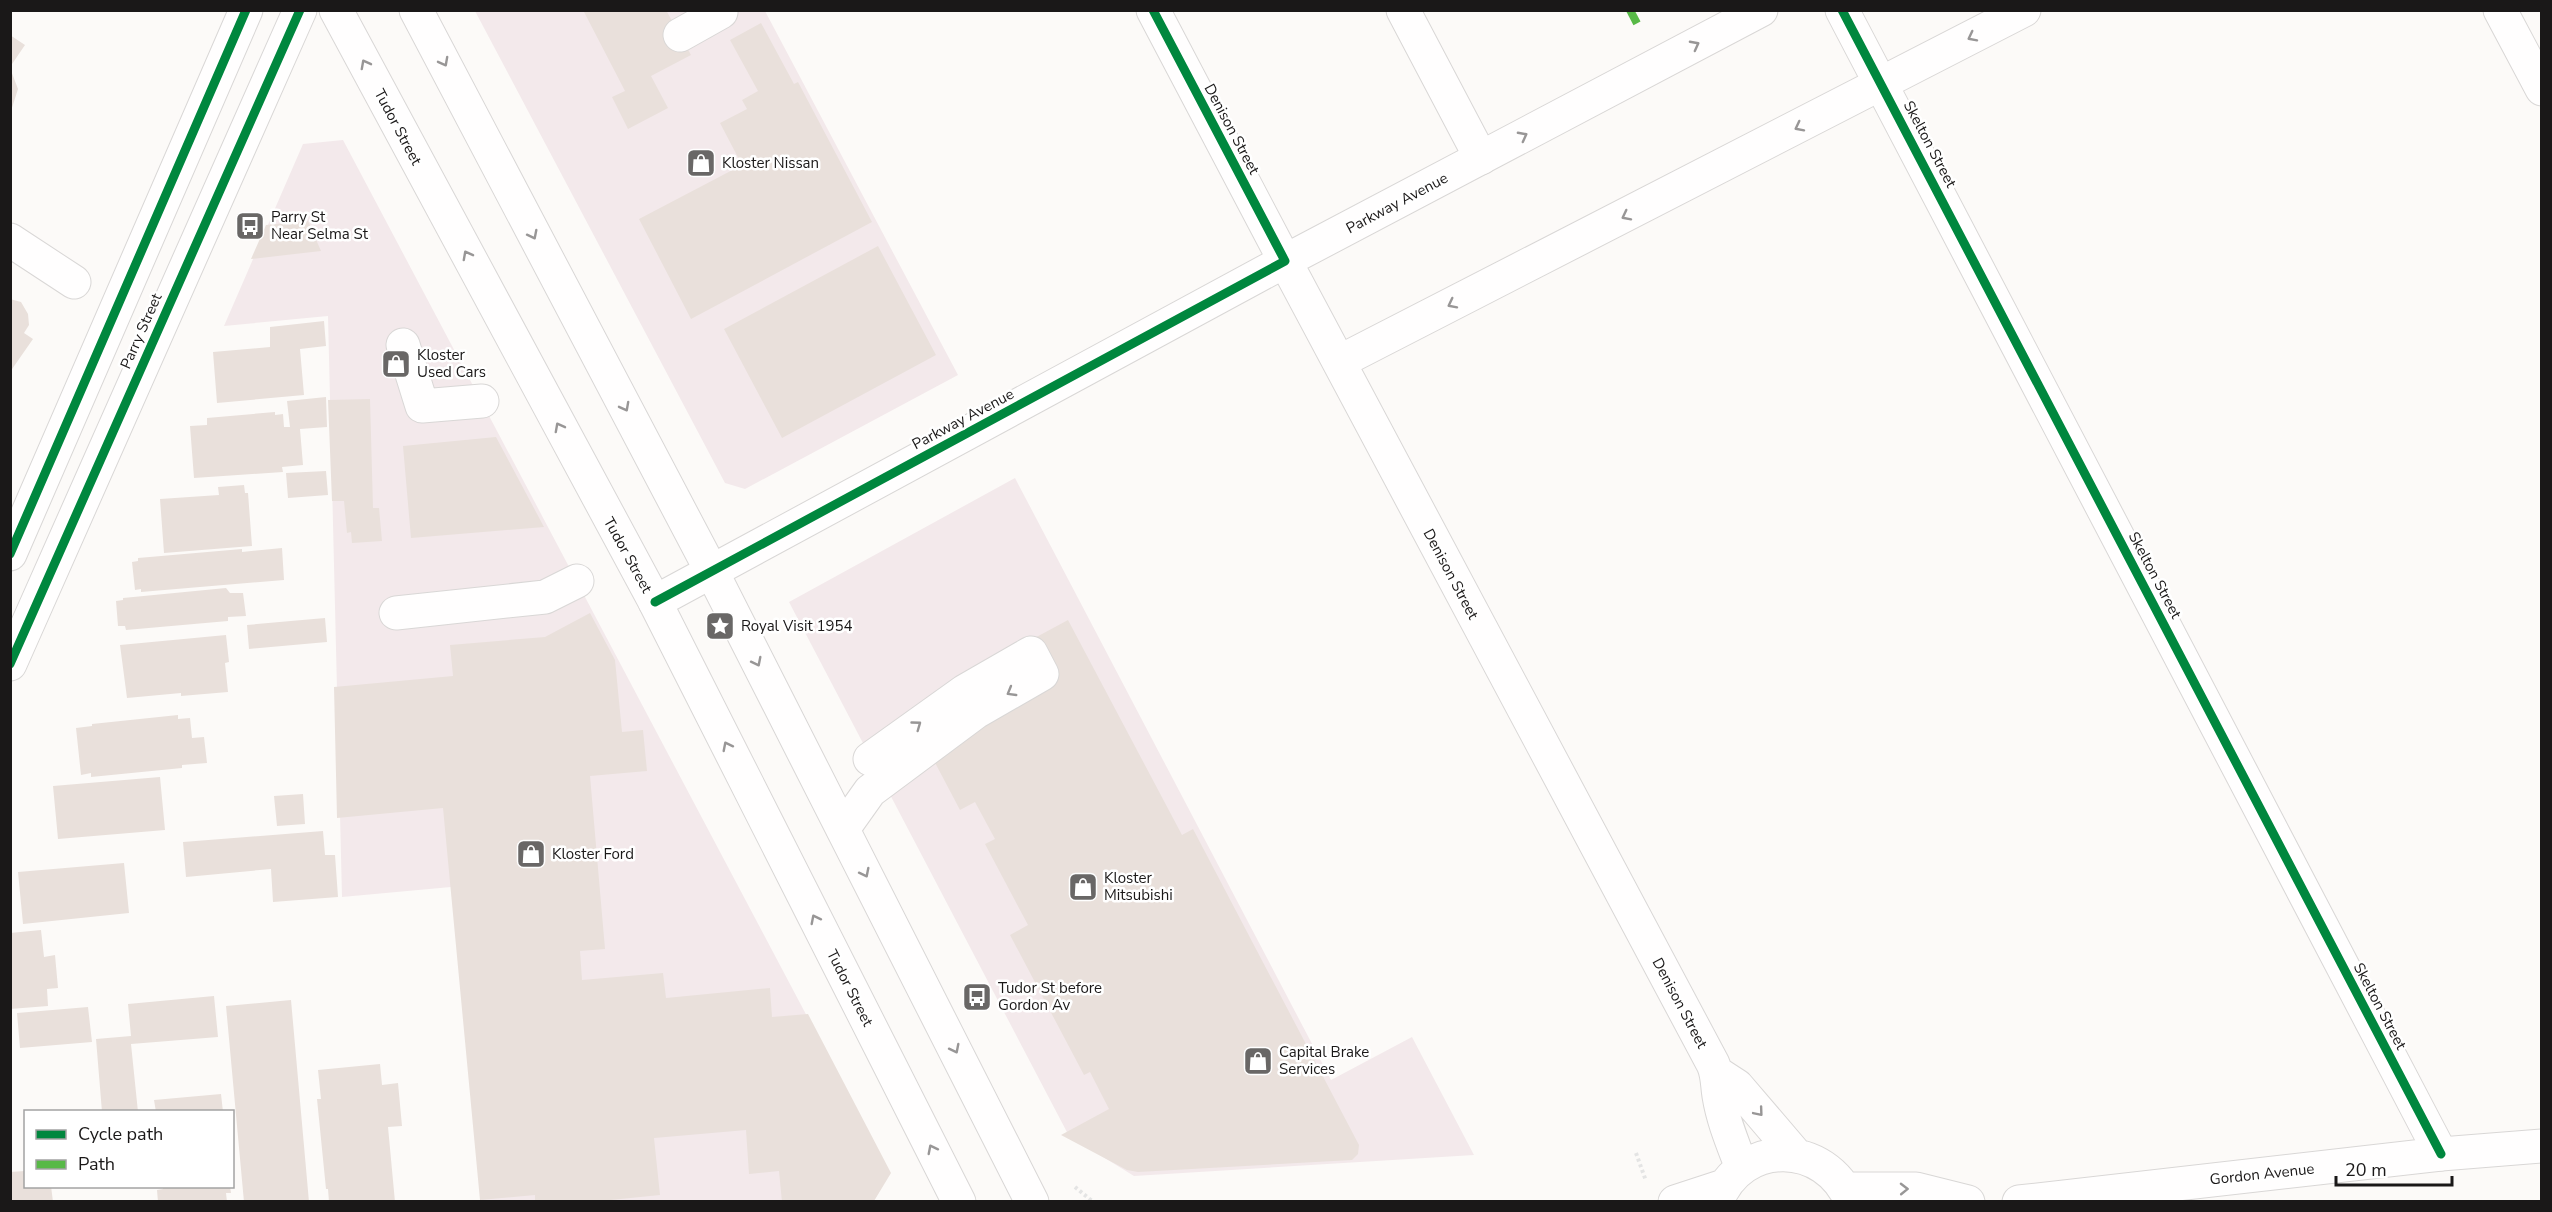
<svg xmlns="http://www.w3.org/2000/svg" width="2552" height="1212" font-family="'Nunito Sans',sans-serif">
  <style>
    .commercial { fill: #f3e9eb }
    .building { fill: #e9e0db }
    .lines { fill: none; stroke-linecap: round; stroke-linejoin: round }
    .minor-casing { stroke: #d9d7d6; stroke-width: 35 }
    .major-casing { stroke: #d9d7d6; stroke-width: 35 }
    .highway-casing { stroke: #d9d7d6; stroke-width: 35 }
    .path { stroke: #e4e4e4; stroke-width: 4; stroke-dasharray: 3 3; stroke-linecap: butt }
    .minor { stroke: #fffefe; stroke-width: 33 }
    .major { stroke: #fffefe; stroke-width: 33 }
    .highway { stroke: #fffefe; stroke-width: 33 }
    .quiet { stroke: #58b947; stroke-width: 8; stroke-dasharray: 15 8; stroke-linecap: butt }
    .cycleway-casing { stroke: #fff; stroke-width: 13 }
    .cycleway { stroke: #00873e; stroke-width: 9 }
    .oneway { stroke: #989696 }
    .labels { text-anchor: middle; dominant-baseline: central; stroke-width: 5; stroke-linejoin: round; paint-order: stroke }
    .street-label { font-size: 15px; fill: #1a1818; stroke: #fff }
    .poi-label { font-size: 15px; fill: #1a1818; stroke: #fff; text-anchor: start }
  </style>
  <rect width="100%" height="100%" fill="#fcfaf8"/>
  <path class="commercial" d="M475,11H765L958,375L745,489L725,483Z
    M343,140L890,1173L875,1199L846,1202L482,1201L451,887L342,897L328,316L224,326L303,144Z
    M1015,478L1331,1080L1412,1037L1474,1155L1134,1176L1069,1136L789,602Z"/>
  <path class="building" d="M583,10H666L691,55L651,76L668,108L628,129L612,97L625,91Z
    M761,23L794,84L798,82L872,222L691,319L639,219L742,165L720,123L747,109L742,100L758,91L730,40Z
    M10,35L25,45L10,67Z
    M10,68L18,89L10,114Z
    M308,221L321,251L251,259L266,225Z
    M878,246L936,355L782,438L724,329Z
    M10,299L21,302L28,314L29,325L24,333L33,339L10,372Z
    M324,321L326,346L300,349L304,395L217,403L213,352L270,347V327Z
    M326,397L327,427L300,429L303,465L282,467L283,472L194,478L190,426L207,425V418L275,412V415L283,414L284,427H290L287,401Z
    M370,399L373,508H379L382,541L352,543L351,532L347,533L344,501H332L328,400Z
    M496,437L544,527L411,538L403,446Z
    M326,471L328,495L288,498L286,473Z
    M244,485L245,493H248L252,546L164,553L160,499L219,495L218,487Z
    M282,548L284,580L141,592V589L135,590L132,562L138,561V558L242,549V552Z
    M226,588L230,593H243L246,616L228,617V621L126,630L125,626H118L116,601L123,600V598Z
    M590,613L615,660L622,732L643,730L647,771L590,776L605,949L580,951L582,980L663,973L666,998L770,988L772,1017L808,1014L891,1173L874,1201L782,1202L779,1171L749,1174L746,1130L654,1138L660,1195L591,1202H535V1195L480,1200L443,808L337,818L334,687L453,676L450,645L545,637Z
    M325,618L327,642L249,649L247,625Z
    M1068,620L1182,835L1193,829L1359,1145L1358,1154L1352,1160L1138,1172L1127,1170L1061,1135L1109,1109L1090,1072L1084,1075L1010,935L1028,925L985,844L995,839L975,802L960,810L922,738L958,679Z
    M226,635L229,662L225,663L228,692L181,696V693L127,698L120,645Z
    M178,715V719L190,718L192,738L204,737L207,763L182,765V768L91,777V773L81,775L76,728L92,726V724Z
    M160,777L165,830L58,839L53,786Z
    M303,794L305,824L277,826L274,796Z
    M323,831L325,855H335L338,897L273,902L271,869L186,877L183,842Z
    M124,863L129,913L23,924L18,872Z
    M41,930L44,957L55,955L58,988L47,989L48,1006L10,1009V933Z
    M214,996L218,1037L131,1044L138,1112H102L96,1039L131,1036L128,1004Z
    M291,1000L309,1202H244L226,1006Z
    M88,1007L92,1042L20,1048L17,1013Z
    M380,1064L382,1085L398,1083L402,1126L388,1127L395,1202H329L328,1189H326L317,1099H321L318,1070Z
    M221,1094L223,1112H156L154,1100Z
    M25,1171L26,1186H51L53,1202H10V1172Z
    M163,1186H230L231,1193H226L227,1202H158L157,1190L163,1189Z"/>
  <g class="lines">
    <g class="minor-casing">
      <path id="minor" d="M1403,10L1481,158
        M1842,10L2441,1154
        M2500,10L2542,89
        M680,35L721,12L720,10
        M10,240L74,282
        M403,345L422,406L482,401
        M655,602L1285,261L1153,10
        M396,613L545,597L577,581
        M843,829L870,791L976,712L1042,674L1031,653L965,691L870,759"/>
    </g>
    <g class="major-casing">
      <path id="major" d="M336,10L655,602L959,1202
        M416,10L712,572L1032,1202
        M1339,362L2024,10
        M1717,1073L1737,1086L1796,1155
        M1742,1168C1733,1144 1723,1121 1719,1096C1717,1084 1718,1075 1713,1064L1285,261L1761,10
        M1845,1189H1916L1968,1202
        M1675,1202L1724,1186
        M1717,1202C1741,1138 1826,1140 1851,1202
        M2019,1202L2441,1154L2542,1146"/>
    </g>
    <g class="highway-casing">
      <path id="highway" d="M10,554L246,10
        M10,664L300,10"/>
    </g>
    <path class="path" d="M1636,1153L1646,1181
      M1075,1187L1092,1201"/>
    <use href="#minor" class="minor"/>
    <use href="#major" class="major"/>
    <use href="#highway" class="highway"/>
    <path class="quiet" d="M1630,10L1640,29"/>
    <g class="cycleway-casing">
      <path id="cycleway" d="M1842,10L2441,1154
        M10,554L246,10
        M655,602L1285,261L1153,10
        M10,664L300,10"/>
    </g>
    <use href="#cycleway" class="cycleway"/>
  </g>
  <defs><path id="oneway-chevron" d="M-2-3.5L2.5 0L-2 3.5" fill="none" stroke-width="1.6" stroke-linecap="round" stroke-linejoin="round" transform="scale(1.5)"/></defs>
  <g class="oneway">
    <use href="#oneway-chevron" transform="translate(1972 37) rotate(153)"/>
    <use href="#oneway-chevron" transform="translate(1695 45) rotate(-28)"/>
    <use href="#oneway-chevron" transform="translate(444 62) rotate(62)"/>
    <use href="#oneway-chevron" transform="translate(365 64) rotate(-118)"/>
    <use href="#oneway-chevron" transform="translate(1799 127) rotate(153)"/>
    <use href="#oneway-chevron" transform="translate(1523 136) rotate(-28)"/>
    <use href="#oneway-chevron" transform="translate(1626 216) rotate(153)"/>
    <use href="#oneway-chevron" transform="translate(533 235) rotate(63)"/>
    <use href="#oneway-chevron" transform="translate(467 255) rotate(-118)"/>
    <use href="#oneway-chevron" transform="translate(1452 304) rotate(153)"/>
    <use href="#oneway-chevron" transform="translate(625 407) rotate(62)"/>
    <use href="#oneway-chevron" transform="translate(559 427) rotate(-118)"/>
    <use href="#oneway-chevron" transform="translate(757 662) rotate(63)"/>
    <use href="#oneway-chevron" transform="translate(1011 692) rotate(150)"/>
    <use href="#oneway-chevron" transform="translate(917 725) rotate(-36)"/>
    <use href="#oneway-chevron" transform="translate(727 746) rotate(-117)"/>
    <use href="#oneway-chevron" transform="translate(865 873) rotate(63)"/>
    <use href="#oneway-chevron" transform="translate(815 919) rotate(-117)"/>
    <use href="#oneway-chevron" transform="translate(955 1049) rotate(63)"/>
    <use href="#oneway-chevron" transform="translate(1759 1112) rotate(50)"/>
    <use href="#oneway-chevron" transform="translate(932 1149) rotate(-117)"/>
    <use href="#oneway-chevron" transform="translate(1904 1189) rotate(-1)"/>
  </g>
  <defs>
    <g id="shop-square" transform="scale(1.5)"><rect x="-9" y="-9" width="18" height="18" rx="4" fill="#696766" stroke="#fff"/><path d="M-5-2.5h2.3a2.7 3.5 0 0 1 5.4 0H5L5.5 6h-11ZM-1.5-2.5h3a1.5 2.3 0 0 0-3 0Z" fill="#fff"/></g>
    <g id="bus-square" transform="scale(1.5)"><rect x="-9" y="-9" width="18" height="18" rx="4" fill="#696766" stroke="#fff"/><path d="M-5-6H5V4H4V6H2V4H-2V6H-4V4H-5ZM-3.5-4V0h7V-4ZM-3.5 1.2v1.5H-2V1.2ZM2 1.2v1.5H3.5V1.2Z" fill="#fff"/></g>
    <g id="sight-square" transform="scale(1.5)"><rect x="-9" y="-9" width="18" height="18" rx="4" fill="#696766" stroke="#fff"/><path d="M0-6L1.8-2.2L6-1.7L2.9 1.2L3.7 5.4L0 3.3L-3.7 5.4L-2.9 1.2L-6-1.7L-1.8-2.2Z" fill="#fff"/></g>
  </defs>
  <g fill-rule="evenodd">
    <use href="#shop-square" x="701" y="163"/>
    <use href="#bus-square" x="250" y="226"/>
    <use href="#shop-square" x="396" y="364"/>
    <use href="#sight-square" x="720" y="626"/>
    <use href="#shop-square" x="531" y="854"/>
    <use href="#shop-square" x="1083" y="887"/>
    <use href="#bus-square" x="977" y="997"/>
    <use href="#shop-square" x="1258" y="1061"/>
  </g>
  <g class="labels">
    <g class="street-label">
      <text transform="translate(398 127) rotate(62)">Tudor Street</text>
      <text transform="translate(1232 129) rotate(62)">Denison Street</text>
      <text transform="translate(1930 144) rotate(62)">Skelton Street</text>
      <text transform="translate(1397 203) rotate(-28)">Parkway Avenue</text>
      <text transform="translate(141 331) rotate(-66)">Parry Street</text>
      <text transform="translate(963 419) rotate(-28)">Parkway Avenue</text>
      <text transform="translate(628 555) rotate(61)">Tudor Street</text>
      <text transform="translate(1451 574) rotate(62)">Denison Street</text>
      <text transform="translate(2155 575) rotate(62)">Skelton Street</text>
      <text transform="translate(850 988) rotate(63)">Tudor Street</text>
      <text transform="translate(1680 1003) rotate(62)">Denison Street</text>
      <text transform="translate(2380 1006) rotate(62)">Skelton Street</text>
      <text transform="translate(2262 1174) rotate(-6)">Gordon Avenue</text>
    </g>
    <g class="poi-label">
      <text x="722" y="163">Kloster Nissan</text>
      <text x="271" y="217">Parry St<tspan x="271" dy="17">Near Selma St</tspan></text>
      <text x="417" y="355">Kloster<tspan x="417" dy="17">Used Cars</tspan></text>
      <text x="741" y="626">Royal Visit 1954</text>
      <text x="552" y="854">Kloster Ford</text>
      <text x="1104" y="878">Kloster<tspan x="1104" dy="17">Mitsubishi</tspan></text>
      <text x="998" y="988">Tudor St before<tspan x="998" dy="17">Gordon Av</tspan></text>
      <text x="1279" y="1052">Capital Brake<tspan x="1279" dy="17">Services</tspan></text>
    </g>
  </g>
  <rect width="2552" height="1212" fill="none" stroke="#1a1818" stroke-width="24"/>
  <rect x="24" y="1110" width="210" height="78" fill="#ffffff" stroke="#a3a3a3" stroke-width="1.5"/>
  <rect x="36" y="1130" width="30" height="9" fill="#00873e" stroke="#a3a3a3" stroke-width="1.5"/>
  <text x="78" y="1140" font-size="18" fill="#1a1818">Cycle path</text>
  <rect x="36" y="1160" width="30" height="9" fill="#58b947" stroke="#a3a3a3" stroke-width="1.5"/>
  <text x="78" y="1170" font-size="18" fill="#1a1818">Path</text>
  <path d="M2336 1176v9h116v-9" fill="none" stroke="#1a1818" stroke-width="3"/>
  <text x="2345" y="1176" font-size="18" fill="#1a1818" stroke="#ffffff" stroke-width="4.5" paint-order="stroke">20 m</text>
</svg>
